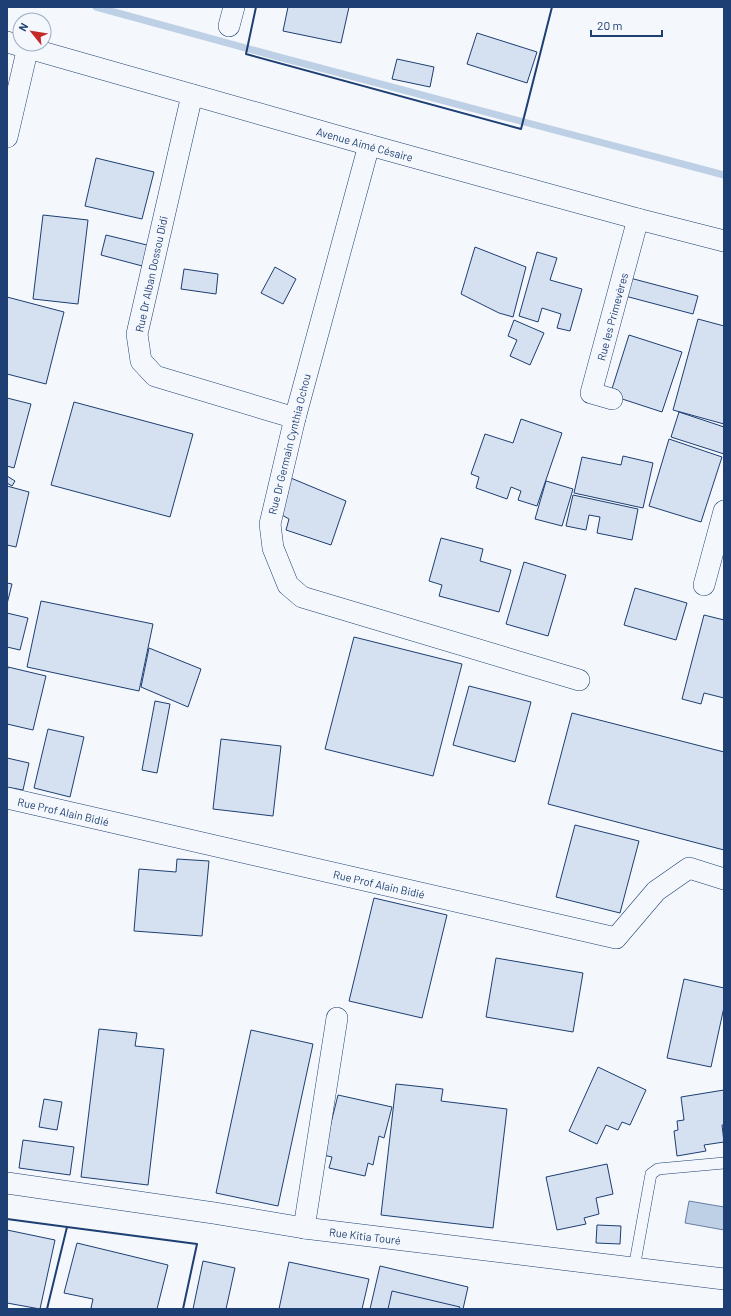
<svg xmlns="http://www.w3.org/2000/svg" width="731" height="1316" font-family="Barlow,sans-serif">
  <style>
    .water { fill: #bed0e5; stroke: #687fa3 }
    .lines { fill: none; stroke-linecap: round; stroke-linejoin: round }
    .stream { stroke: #bed0e5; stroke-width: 7 }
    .building { fill: #d5e0f0; stroke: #1d3f73 }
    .service-casing { stroke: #1d3f73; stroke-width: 12 }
    .minor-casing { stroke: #1d3f73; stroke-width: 22 }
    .service { stroke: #f4f7fb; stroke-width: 11 }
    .minor { stroke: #f4f7fb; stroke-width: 21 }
    .wall { stroke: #1d3f73; stroke-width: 2 }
    .labels { text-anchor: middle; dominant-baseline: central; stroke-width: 3; stroke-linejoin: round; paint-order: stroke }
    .street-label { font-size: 11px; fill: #1d3f73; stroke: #f4f7fb }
  </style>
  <rect width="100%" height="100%" fill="#f4f7fb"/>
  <path class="water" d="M689,1201L724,1207V1230L685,1223Z"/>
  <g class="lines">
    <path class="stream" d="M96,7L275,56L724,175"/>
  </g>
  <path class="building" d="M288,7H349L341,43L283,31Z
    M477,33L537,52L527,83L467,64Z
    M397,59L434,67L430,87L392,79Z
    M96,158L154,172L142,219L85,206Z
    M43,215L88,220L78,304L33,299Z
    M106,235L151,246L146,267L101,255Z
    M475,247L526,267L513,317L499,313L461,294Z
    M537,252L557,258L550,280L582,289L570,331L557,328L561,314L542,308L538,322L519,316Z
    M275,267L296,279L283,304L261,293Z
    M184,269L218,274L216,294L181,289Z
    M630,278L698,296L693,314L625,296Z
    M7,297L64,312L46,384L7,374Z
    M698,319L724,326V424L673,410Z
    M514,320L544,333L530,365L510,356L517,340L508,336Z
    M629,335L682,352L662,412L610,395Z
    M7,398L31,404L14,468L7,466Z
    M74,402L193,434L170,517L51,485Z
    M679,412L724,427V454L671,437Z
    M521,419L562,433L537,506L518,500L521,491L511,487L507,499L476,488L479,477L471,474L485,434L513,443Z
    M669,439L722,457L701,522L649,506Z
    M623,456L653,463L643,508L574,493L582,457L621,465Z
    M7,476L15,481L12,486L7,483Z
    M286,476L346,501L331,545L286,530L289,519L275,511Z
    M546,481L573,489L562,526L535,519Z
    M7,486L29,492L16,547L7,545Z
    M573,495L638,509L632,540L597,533L600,517L589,515L586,530L566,526Z
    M441,538L483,549L480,561L511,570L499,612L439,596L442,585L429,581Z
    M524,562L566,575L548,636L506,624Z
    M7,583L12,584L7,604Z
    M635,588L687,603L676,640L624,625Z
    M41,601L153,624L139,691L27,667Z
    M7,613L28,618L20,650L7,647Z
    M704,615L724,620V698L704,693L701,704L682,699Z
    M354,637L462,664L433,776L325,749Z
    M149,648L201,669L188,707L141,687Z
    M8,667L46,676L33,730L7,724V673Z
    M469,686L531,702L515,762L453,745Z
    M155,701L170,704L157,773L142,770Z
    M572,713L724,752V850L548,804Z
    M48,729L84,737L70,797L34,788Z
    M221,739L281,746L273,816L213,809Z
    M7,758L29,763L23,790L7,787Z
    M575,825L639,841L620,913L556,897Z
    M177,859L209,861L202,936L134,931L139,869L176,872Z
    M374,898L447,915L422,1018L349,1001Z
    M496,958L583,973L573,1032L486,1017Z
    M684,979L724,988V1007L711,1067L667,1058Z
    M99,1029L137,1033L135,1046L164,1049L148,1185L81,1177Z
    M251,1030L313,1044L278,1206L216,1193Z
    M598,1067L646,1090L630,1125L622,1122L618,1130L606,1125L597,1144L569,1131Z
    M396,1084L443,1089L441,1101L507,1109L493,1228L381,1215Z
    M724,1090V1125H722L724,1142L704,1145L706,1151L677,1156L674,1131L678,1130L677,1121L684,1120L681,1097Z
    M338,1095L392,1107L384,1138L379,1136L373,1165L368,1163L365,1176L329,1168L332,1157L323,1155Z
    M44,1099L62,1102L57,1130L39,1127Z
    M23,1140L74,1147L70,1175L19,1168Z
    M607,1164L613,1194L596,1198L599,1214L584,1218L586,1224L557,1230L546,1177Z
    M597,1225L621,1226L620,1244L596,1243Z
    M7,1230L55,1240L40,1309L7,1303Z
    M77,1243L168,1265L157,1309H94L91,1308L93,1299L64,1293Z
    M203,1261L235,1268L226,1309H193Z
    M289,1262L369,1279L362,1309H279Z
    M380,1266L468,1287L463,1309H370Z
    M392,1291L460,1307L459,1309H388Z"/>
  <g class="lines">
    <g class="service-casing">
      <path id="service" d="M634,1268L651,1174L658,1169L724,1163"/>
    </g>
    <g class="minor-casing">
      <g id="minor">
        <path d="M229,26L234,7"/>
        <path id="s1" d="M7,42L369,145L638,219L724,241"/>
        <path d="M192,95L137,334L141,361L155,376L295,418"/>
        <path d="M7,137L28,47"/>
        <path d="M369,145L295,418L270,524L273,548L288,585L302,597L579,680"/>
        <path id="s2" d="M612,399L591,393L638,219"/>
        <path d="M704,585L724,511"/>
        <path id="s3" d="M7,798L616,938L656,891L689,868L724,879"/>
        <path id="s4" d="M7,1183L214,1213L304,1228L724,1279"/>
        <path d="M304,1228L337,1018"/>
      </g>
    </g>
    <use href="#service" class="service"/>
    <use href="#minor" class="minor"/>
    <path class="wall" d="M256,7L246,54L521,129L552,7
      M7,1219L67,1227V1228
      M47,1309L67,1227L197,1244L183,1309"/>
  </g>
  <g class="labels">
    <g class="street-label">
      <text stroke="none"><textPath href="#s1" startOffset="372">Avenue Aimé Césaire</textPath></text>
      <text transform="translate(151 274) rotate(-78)">Rue Dr Alban Dossou Didi</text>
      <text stroke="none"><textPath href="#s2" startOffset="101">Rue les Primevères</textPath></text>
      <text transform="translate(289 444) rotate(-76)">Rue Dr Germain Cynthia Ochou</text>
      <text stroke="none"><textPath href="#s3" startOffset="58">Rue Prof Alain Bidié</textPath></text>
      <text stroke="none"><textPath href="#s3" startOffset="382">Rue Prof Alain Bidié</textPath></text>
      <text stroke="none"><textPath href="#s4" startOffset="362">Rue Kitia Touré</textPath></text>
    </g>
  </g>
  <rect width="731" height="1316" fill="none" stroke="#1d3f73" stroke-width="16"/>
  <g transform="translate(32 32) rotate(300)"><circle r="19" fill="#f4f7fb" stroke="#9eadc5"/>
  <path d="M0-3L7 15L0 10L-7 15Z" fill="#c62828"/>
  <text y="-6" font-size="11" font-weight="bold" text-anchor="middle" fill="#1d3f73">N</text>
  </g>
  <path d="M591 30v6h71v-6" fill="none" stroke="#1d3f73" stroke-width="2"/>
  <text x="597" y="30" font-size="12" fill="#1d3f73" stroke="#f4f7fb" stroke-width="3" paint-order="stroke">20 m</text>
</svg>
